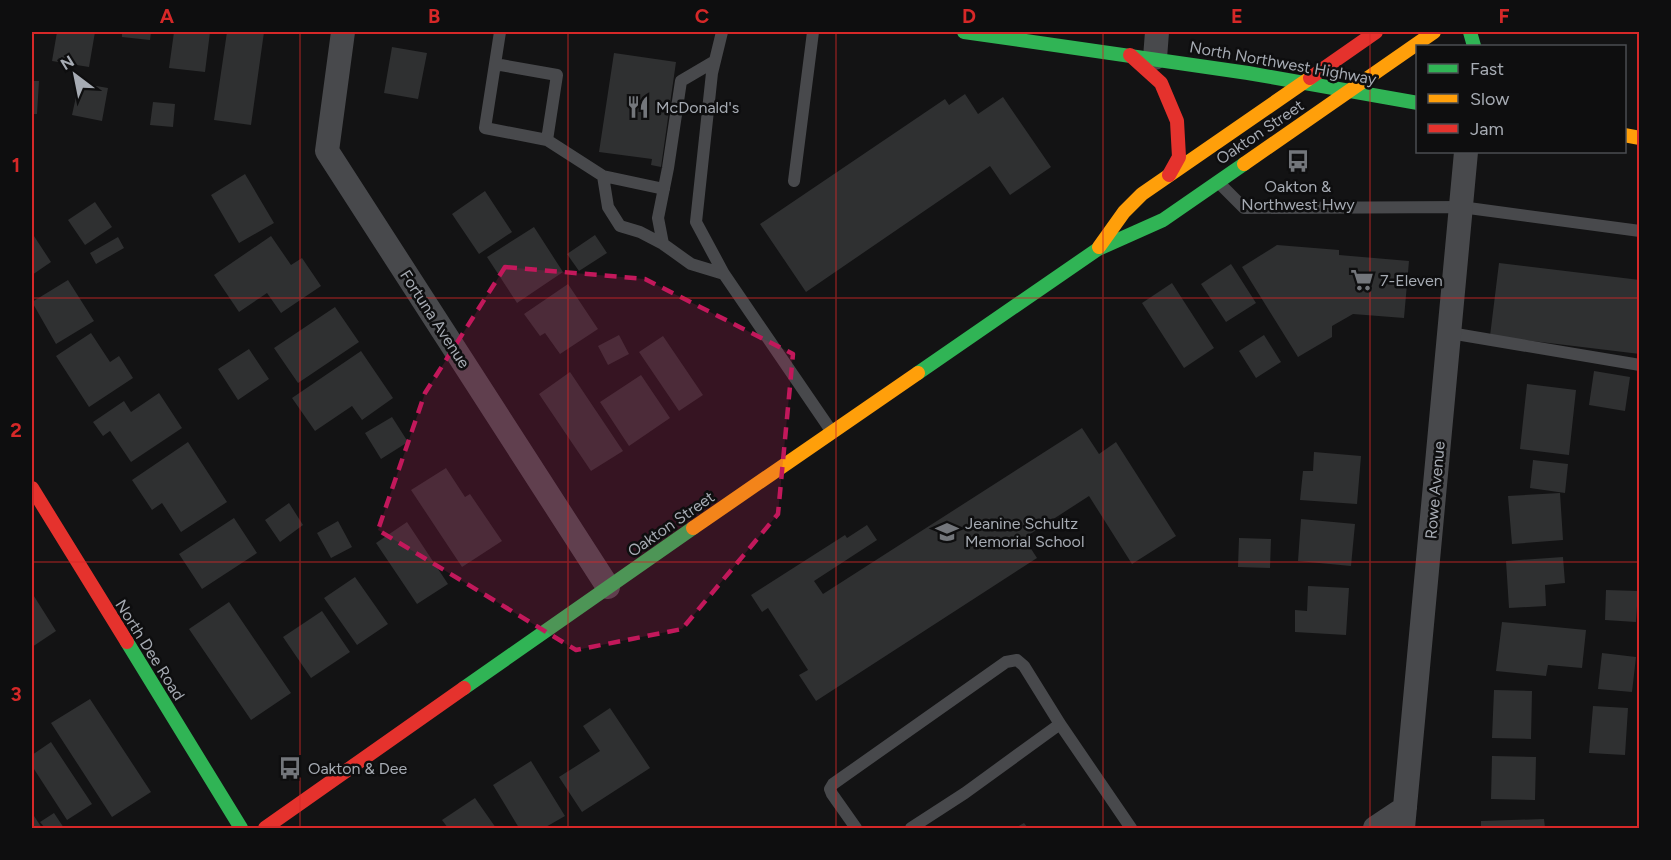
<svg xmlns="http://www.w3.org/2000/svg" width="1671" height="860" font-family="Figtree,sans-serif">
  <style>
    .building { fill: #2f3031 }
    .lines { fill: none; stroke-linecap: round; stroke-linejoin: round }
    .lane { stroke: #48494c; stroke-width: 12 }
    .street { stroke: #48494c; stroke-width: 24 }
    .fast { stroke: #30b455; stroke-width: 14 }
    .slow { stroke: #ff9f0a; stroke-width: 14 }
    .jam { stroke: #e5322d; stroke-width: 14 }
    .marked { fill: #c2185b; fill-opacity: 0.2; stroke: #c2185b; stroke-width: 4.5; stroke-dasharray: 12 8; stroke-linejoin: round }
    .grid { fill: none; stroke: #d62828; stroke-width: 1.5; stroke-opacity: 0.55 }
    .labels { text-anchor: middle; dominant-baseline: central; stroke-width: 5; stroke-linejoin: round; paint-order: stroke }
    .street-label { font-size: 16px; fill: #a6abb3; stroke: #0e0e0f }
    .poi-label { font-size: 16px; fill: #a6abb3; stroke: #0e0e0f; text-anchor: start }
    .neatline { fill: none; stroke: #d62828; stroke-width: 2 }
    .grid-label { font-size: 20px; text-anchor: middle; font-weight: bold; fill: #d62828 }
  </style>
  <rect width="100%" height="100%" fill="#131314"/>
  <path class="building" d="M57,32H95L89,67L52,61Z
    M122,32H151L150,40L122,37Z
    M174,32H210L205,72L169,68Z
    M227,32H264L251,125L214,120Z
    M392,47L427,53L418,99L384,93Z
    M614,53L676,62L661,167L651,165L652,159L599,152Z
    M32,81H39L37,114H32Z
    M79,83L108,88L102,121L72,115Z
    M965,94L978,114L1003,97L1051,167L1010,195L990,166L806,292L760,224L945,99L949,105Z
    M153,102L175,104L173,127L150,125Z
    M245,174L274,223L239,243L211,195Z
    M485,191L512,232L479,254L452,214Z
    M95,202L112,227L85,245L68,220Z
    M534,227L563,272L517,303L487,257Z
    M32,233L51,262L32,275Z
    M595,235L607,253L579,271L567,254Z
    M271,236L291,265L302,258L321,286L281,313L267,293L239,312L214,275Z
    M118,237L124,248L96,264L90,253Z
    M1277,245L1339,250V255L1409,261L1404,318L1353,314L1332,326V337L1298,357L1242,267Z
    M1499,263L1640,280V354L1490,336Z
    M1231,264L1256,303L1226,322L1201,284Z
    M68,280L94,321L56,344L32,302Z
    M1172,283L1214,348L1184,368L1142,303Z
    M568,284L598,329L560,354L545,333L540,336L524,314Z
    M335,307L359,342L298,383L274,348Z
    M91,333L110,362L119,356L133,378L89,407L56,356Z
    M619,335L629,354L608,365L598,346Z
    M1264,335L1281,362L1256,378L1239,351Z
    M663,336L703,395L679,411L639,352Z
    M249,349L269,379L238,400L218,369Z
    M361,351L393,398L362,420L352,406L315,431L292,398Z
    M1594,371L1630,377L1625,411L1589,405Z
    M570,372L623,451L591,471L539,394Z
    M641,375L670,418L629,446L600,402Z
    M1527,384L1576,390L1569,455L1520,449Z
    M159,393L182,428L131,462L110,431L103,436L93,422L124,401L131,412Z
    M392,417L408,442L381,459L365,433Z
    M1082,428L1099,454L1116,442L1176,536L1132,564L1089,496L1024,538L1037,558L816,701L799,675L808,670L768,608L762,612L751,595L845,535L847,538L867,525L877,540L814,581L823,594Z
    M188,442L227,502L181,532L162,503L152,510L132,480Z
    M1314,452L1361,456L1357,504L1300,500L1303,471H1313Z
    M1533,460L1568,464L1565,493L1530,488Z
    M446,468L465,497L470,494L502,541L462,567L411,490Z
    M1560,493L1563,540L1512,544L1508,496Z
    M289,503L303,525L280,542L265,520Z
    M234,518L257,553L202,589L179,554Z
    M1301,519L1355,524L1351,566L1298,561Z
    M338,521L352,547L331,558L317,533Z
    M407,522L448,584L417,604L376,543Z
    M1239,538L1271,539L1270,568L1238,567Z
    M1563,557L1565,583L1545,585L1546,606L1509,608L1506,561Z
    M355,577L388,624L357,645L324,598Z
    M1308,586L1349,588L1346,635L1295,632V610L1307,611Z
    M1606,590L1638,591L1636,622L1605,620Z
    M32,593L56,631L32,647Z
    M229,602L291,693L251,720L189,629Z
    M322,611L350,652L311,678L283,637Z
    M1502,622L1586,630L1582,668L1548,665L1546,676L1496,671Z
    M1602,653L1636,657L1632,692L1598,689Z
    M1494,690L1532,691L1531,739L1492,738Z
    M90,699L151,792L112,817L51,723Z
    M1593,706L1628,708L1625,755L1589,753Z
    M610,708L650,768L582,812L559,777L600,751L583,726Z
    M51,742L92,804L67,820L32,766V755Z
    M1492,756L1536,757L1535,800L1491,799Z
    M531,761L565,816L544,828H519L493,785Z
    M475,798L496,828H448L442,820Z
    M32,813L42,828H32Z
    M54,813L64,828H45L40,822Z
    M1544,819L1545,828H1481V821Z
    M1024,823L1028,828H1015Z"/>
  <g class="lines">
    <path class="lane" d="M500,32L485,128L547,140L603,176L664,189
      M722,32L712,73L696,222L724,274L832,432
      M715,61L681,81L668,168L658,218L663,244L691,264L724,274
      M495,64L557,75L547,140
      M603,176L608,207L620,226L640,232L663,244
      M794,181L813,32
      M1218,182L1244,208L1461,207L1640,231
      M1450,333L1640,365
      M856,828L832,794L830,789L833,784L1006,662L1017,660L1024,666L1060,724L1131,828
      M911,828L965,793L1060,724"/>
    <path class="street" d="M343,32L327,151L608,587
      M1155,58L1157,32
      M1375,828L1405,808
      M1403,828L1466,152"/>
    <path class="fast" d="M964,32L1248,73L1418,103
      M1470,32L1474,46
      M918,373L1098,249L1163,220L1244,164
      M127,642L241,828
      M464,688L693,528"/>
    <path class="slow" d="M1624,135L1640,138
      M1244,164L1434,32
      M1099,247L1124,212L1142,194L1310,78
      M693,528L918,373"/>
    <path class="jam" d="M1130,55L1161,83L1177,121L1179,157L1169,175
      M1310,78L1376,32
      M32,488L127,642
      M265,828L464,688"/>
  </g>
  <path class="marked" d="M505,267L645,279L793,354L778,514L682,629L576,650L378,530L425,393Z"/>
  <path class="grid" d="M300,32V828M568,32V828M836,32V828M1103,32V828M1370,32V828M32,298H1640M32,562H1640"/>
  <defs>
    <g id="restaurant-bare" transform="scale(1.8)"><path d="M-5-6h1v4h1v-4h1v4h1v-4h1v5L-1.5 .5V6h-2V.5L-5-1ZM5-6V6H3V1.5H1.5Q1.5-4 5-6Z" fill="#73767b" stroke="#0e0e0f" stroke-width="2.5" paint-order="stroke"/></g>
    <g id="bus-bare" transform="scale(1.8)"><path d="M-5-6H5V4H4V6H2V4H-2V6H-4V4H-5ZM-3.5-4V0h7V-4ZM-3.5 1.2v1.5H-2V1.2ZM2 1.2v1.5H3.5V1.2Z" fill="#73767b" stroke="#0e0e0f" stroke-width="2.5" paint-order="stroke"/></g>
    <g id="supermarket-bare" transform="scale(1.8)"><path d="M-6-5.5h2.5l.6 2H6L4.5 2H-2.5L-4.4-4H-6ZM-1.5 3.2a1.3 1.3 0 1 0 .1 0ZM3 3.2a1.3 1.3 0 1 0 .1 0Z" fill="#73767b" stroke="#0e0e0f" stroke-width="2.5" paint-order="stroke"/></g>
    <g id="school-bare" transform="scale(1.8)"><path d="M0-5L7-2L0 1L-7-2ZM-4 1L0 2.5L4 1V4Q0 6-4 4Z" fill="#73767b" stroke="#0e0e0f" stroke-width="2.5" paint-order="stroke"/></g>
  </defs>
  <g fill-rule="evenodd">
    <use href="#restaurant-bare" x="638" y="107"/>
    <use href="#bus-bare" x="1298" y="161"/>
    <use href="#supermarket-bare" x="1362" y="280"/>
    <use href="#school-bare" x="947" y="532"/>
    <use href="#bus-bare" x="290" y="768"/>
  </g>
  <g class="labels">
    <g class="street-label">
      <text transform="translate(1283 63) rotate(10)">North Northwest Highway</text>
      <text transform="translate(1260 132) rotate(-34)">Oakton Street</text>
      <text transform="translate(435 319) rotate(57)">Fortuna Avenue</text>
      <text transform="translate(1435 490) rotate(-85)">Rowe Avenue</text>
      <text transform="translate(671 524) rotate(-35)">Oakton Street</text>
      <text transform="translate(150 650) rotate(58)">North Dee Road</text>
    </g>
    <g class="poi-label">
      <text x="656" y="107">McDonald's</text>
      <text x="1298" y="186" text-anchor="middle">Oakton &amp;<tspan x="1298" dy="18">Northwest Hwy</tspan></text>
      <text x="1380" y="280">7-Eleven</text>
      <text x="965" y="523">Jeanine Schultz<tspan x="965" dy="18">Memorial School</tspan></text>
      <text x="308" y="768">Oakton &amp; Dee</text>
    </g>
  </g>
  <rect width="1671" height="860" fill="none" stroke="#0e0e0f" stroke-width="66"/>
  <rect x="1416" y="45" width="210" height="108" fill="#0e0e0f" stroke="#4b4d51" stroke-width="1.5"/>
  <rect x="1428" y="64" width="30" height="9" fill="#30b455" stroke="#4b4d51" stroke-width="1.5"/>
  <text x="1470" y="75" font-size="18" fill="#a6abb3">Fast</text>
  <rect x="1428" y="94" width="30" height="9" fill="#ff9f0a" stroke="#4b4d51" stroke-width="1.5"/>
  <text x="1470" y="105" font-size="18" fill="#a6abb3">Slow</text>
  <rect x="1428" y="124" width="30" height="9" fill="#e5322d" stroke="#4b4d51" stroke-width="1.5"/>
  <text x="1470" y="135" font-size="18" fill="#a6abb3">Jam</text>
  <g transform="translate(75 75) rotate(328)" stroke="#0e0e0f" stroke-width="4.5" paint-order="stroke">
  <path d="M0-4.5L10 22L0 15L-10 22Z" fill="#a6abb3"/>
  <text y="-9" font-size="16" font-weight="bold" text-anchor="middle" fill="#a6abb3">N</text>
  </g>
  <rect x="33" y="33" width="1605" height="794" class="neatline"/>
  <g class="grid-label">
    <text x="167" y="23">A</text>
    <text x="434" y="23">B</text>
    <text x="702" y="23">C</text>
    <text x="969" y="23">D</text>
    <text x="1237" y="23">E</text>
    <text x="1504" y="23">F</text>
    <text x="16" y="172">1</text>
    <text x="16" y="437">2</text>
    <text x="16" y="701">3</text>
  </g>
</svg>
